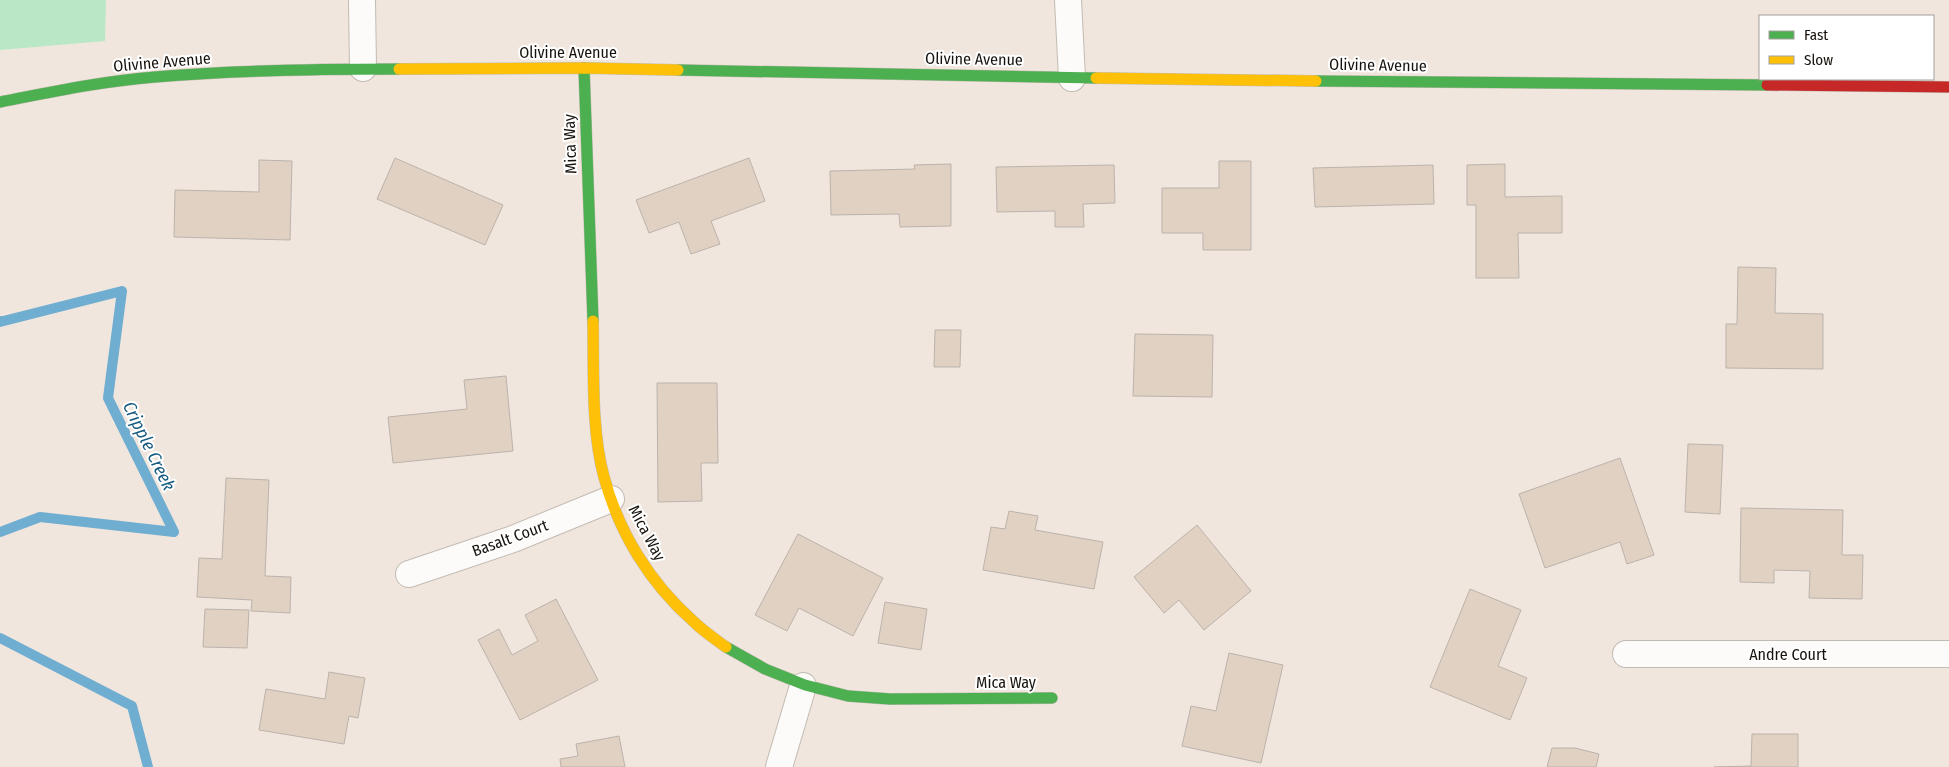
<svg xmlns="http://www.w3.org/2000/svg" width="1949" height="767" font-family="'Fira Sans Condensed',sans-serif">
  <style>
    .green { fill: #bae8c6 }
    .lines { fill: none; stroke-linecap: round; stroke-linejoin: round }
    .stream { stroke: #6fadd1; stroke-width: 10 }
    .building { fill: #e0d1c2; stroke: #bbb3ac }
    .street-casing { stroke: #c2bbb3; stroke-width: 28 }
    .fast-casing { stroke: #c2bbb3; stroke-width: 12 }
    .slow-casing { stroke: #c2bbb3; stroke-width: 12 }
    .jam-casing { stroke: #c2bbb3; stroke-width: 12 }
    .street { stroke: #fdfbfa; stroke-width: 26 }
    .fast { stroke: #4caf50; stroke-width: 11 }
    .slow { stroke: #ffc107; stroke-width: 11 }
    .jam { stroke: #c62828; stroke-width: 11 }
    .labels { text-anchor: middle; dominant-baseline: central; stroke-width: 4; stroke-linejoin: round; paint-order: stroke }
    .street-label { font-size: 16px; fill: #18120c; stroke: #fff }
    .water-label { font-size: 18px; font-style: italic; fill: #185b81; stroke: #fff }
  </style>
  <rect width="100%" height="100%" fill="#f0e6dd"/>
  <path class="green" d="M0,0H106L105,41L0,50Z"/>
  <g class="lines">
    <path class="stream" d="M0,321V322L122,291L108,398L174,532L40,517L0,532
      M0,638L132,706L148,767"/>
  </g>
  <path class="building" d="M395,158L503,205L485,245L377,199Z
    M749,158L765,201L711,221L720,244L691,254L679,222L649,233L636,200Z
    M259,160L292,161L290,240L174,237L175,190L259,192Z
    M1219,161H1251V250H1203V233H1162V188H1219Z
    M951,164V226L900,227L899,214L831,215L830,171L915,169L914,165Z
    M1505,164V197L1562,196V233H1518L1519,278H1476V205H1467V165Z
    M1114,165L1115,203L1083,204L1084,227H1055V211L997,212L996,167Z
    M1433,165L1434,204L1315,207L1313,168Z
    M1738,267L1776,268L1775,313L1823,314V369L1726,368V324H1737Z
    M935,330H961L960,367H934Z
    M1135,334L1213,335L1212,397L1133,396Z
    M506,376L513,451L393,463L388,417L467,409L464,380Z
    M657,383H717L718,463H701L702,501L658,502Z
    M1688,444L1723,445L1720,514L1685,512Z
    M1620,458L1654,555L1627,564L1620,542L1545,568L1519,494Z
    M226,478L269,480L265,576L291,577L290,613L251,611L252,600L197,597L199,558L222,559Z
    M1741,508L1843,510L1842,555H1863L1862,599L1809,598L1810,571L1774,570V583L1740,582Z
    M1009,511L1038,516L1035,530L1103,542L1094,589L983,570L991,527L1005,529Z
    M1197,525L1251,591L1204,630L1179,600L1164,613L1134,577Z
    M798,534L883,578L853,636L799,608L787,631L755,615Z
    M1470,589L1521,610L1498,666L1527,678L1510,720L1430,687Z
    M556,599L598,680L520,720L478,640L499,629L512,655L538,641L525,615Z
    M885,602L927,609L921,650L878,643Z
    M205,609L249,610L247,648L203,647Z
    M1229,653L1283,665L1261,763L1182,746L1191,706L1216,711Z
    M329,672L365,678L358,718L349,716L344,744L259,730L266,689L325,699Z
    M1752,734H1798V767H1714L1751,766Z
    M619,736L625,767H561L560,759L578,756L576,744Z
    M1552,748H1575L1599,754L1596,767H1547Z"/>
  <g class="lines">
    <g class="street-casing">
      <path id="street" d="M362,0L363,68
        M1068,0L1072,78
        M409,574L513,539L611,499
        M1626,654H1949
        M779,767L803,686"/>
    </g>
    <g class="fast-casing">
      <path id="fast" d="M584,68L593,321
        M678,70L1096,78
        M1316,81L1767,85
        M0,102C51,92 103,81 155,77C236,70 317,69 399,69
        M726,647L765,669L805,685L848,696L890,699L1052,698"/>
    </g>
    <g class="slow-casing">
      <path id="slow" d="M399,69L584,68L678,70
        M1096,78L1316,81
        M593,321C594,370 591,430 604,477C619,533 650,583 693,621C703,631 715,639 726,647"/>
    </g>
    <g class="jam-casing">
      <path id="jam" d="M1767,85L1949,87"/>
    </g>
    <use href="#street" class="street"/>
    <use href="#fast" class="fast"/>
    <use href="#slow" class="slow"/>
    <use href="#jam" class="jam"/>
  </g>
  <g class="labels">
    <g class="street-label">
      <text x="568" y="52">Olivine Avenue</text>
      <text transform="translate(974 59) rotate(1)">Olivine Avenue</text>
      <text transform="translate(162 62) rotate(-5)">Olivine Avenue</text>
      <text transform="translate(1378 65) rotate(1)">Olivine Avenue</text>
      <text transform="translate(570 144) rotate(-92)">Mica Way</text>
      <text transform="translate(647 533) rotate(62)">Mica Way</text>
      <text transform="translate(510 538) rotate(-20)">Basalt Court</text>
      <text x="1788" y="654">Andre Court</text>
      <text x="1006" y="682">Mica Way</text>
    </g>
    <g class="water-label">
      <text transform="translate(149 446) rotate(64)">Cripple Creek</text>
    </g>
  </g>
  <rect x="1759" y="15" width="175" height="65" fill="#ffffff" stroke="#a3a09e"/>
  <rect x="1769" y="31" width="25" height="8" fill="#4caf50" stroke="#a3a09e"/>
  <text x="1804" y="40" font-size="15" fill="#18120c">Fast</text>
  <rect x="1769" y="56" width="25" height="8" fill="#ffc107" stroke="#a3a09e"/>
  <text x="1804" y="65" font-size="15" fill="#18120c">Slow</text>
</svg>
